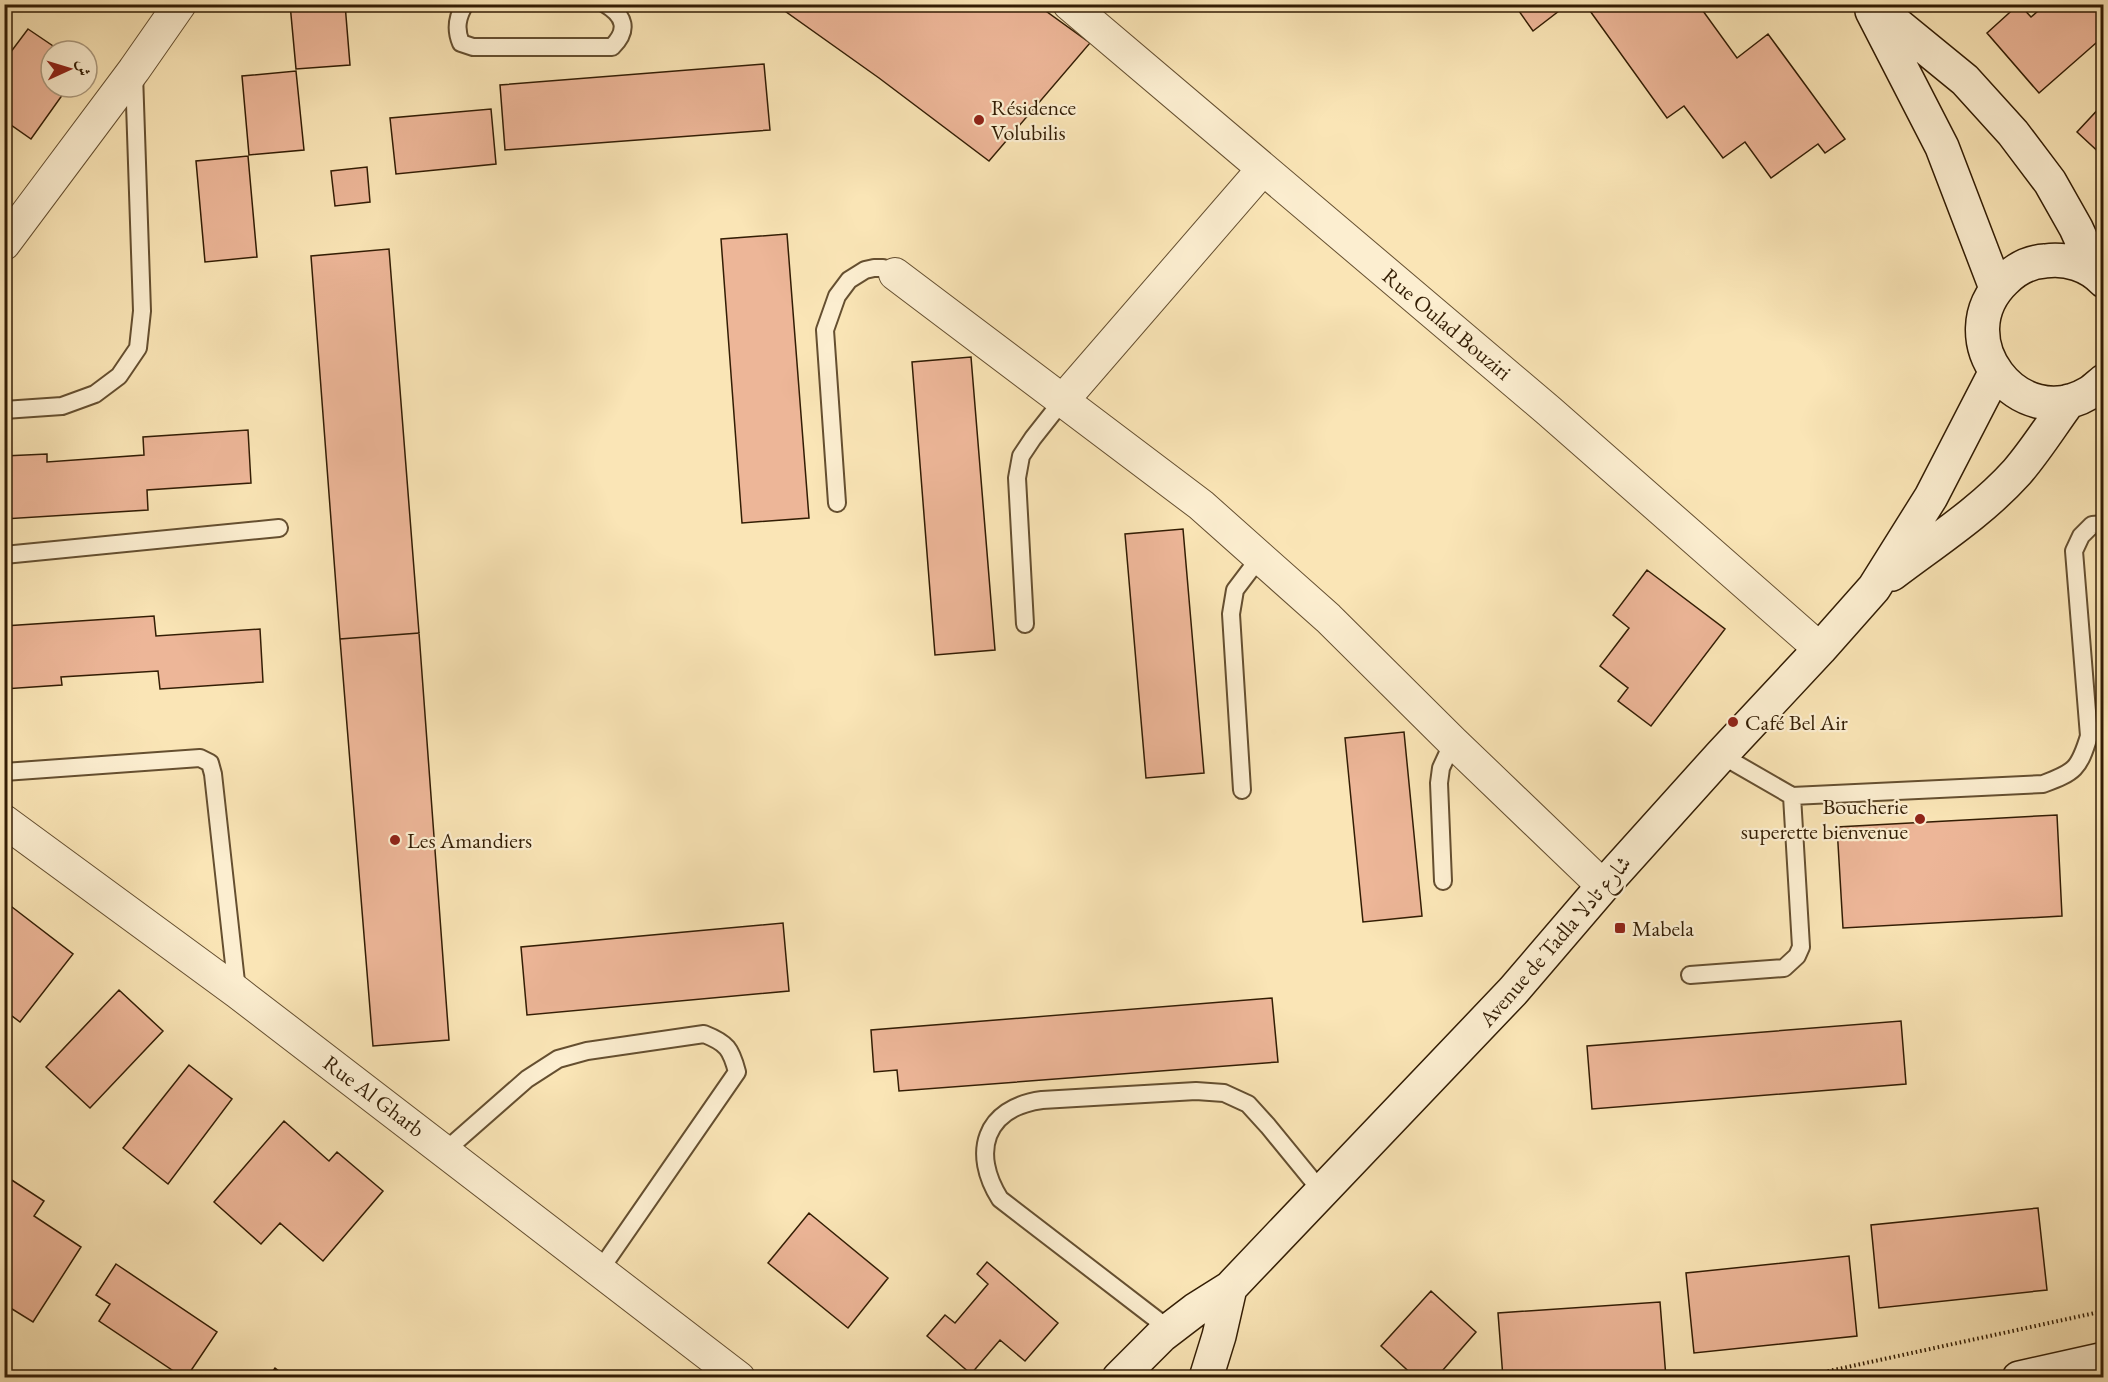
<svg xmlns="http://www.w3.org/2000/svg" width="2108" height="1382" font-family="'EB Garamond',Amiri,serif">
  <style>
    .building { fill: #edb698; stroke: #331d04; stroke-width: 1.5 }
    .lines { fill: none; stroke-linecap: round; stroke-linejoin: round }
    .lane-casing { stroke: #654f30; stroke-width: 20 }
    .street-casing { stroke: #654f30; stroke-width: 34 }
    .secondary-casing { stroke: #331d04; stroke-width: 36 }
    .path { stroke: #331d04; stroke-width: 4; stroke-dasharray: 1.5 3; stroke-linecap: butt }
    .lane { stroke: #fceed0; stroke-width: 16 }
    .street { stroke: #fceed0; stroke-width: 32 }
    .secondary { stroke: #fceed0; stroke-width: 33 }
    .poi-dot { fill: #8f2418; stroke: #fceed0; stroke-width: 2 }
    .labels { text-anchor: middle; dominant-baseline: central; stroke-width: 4.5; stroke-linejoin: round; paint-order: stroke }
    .poi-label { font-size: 22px; fill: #331d04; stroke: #fceed0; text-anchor: start }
    .street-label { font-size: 22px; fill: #331d04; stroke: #fceed0 }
  </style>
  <rect width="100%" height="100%" fill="#fae5b6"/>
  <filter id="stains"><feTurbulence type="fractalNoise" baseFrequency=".00333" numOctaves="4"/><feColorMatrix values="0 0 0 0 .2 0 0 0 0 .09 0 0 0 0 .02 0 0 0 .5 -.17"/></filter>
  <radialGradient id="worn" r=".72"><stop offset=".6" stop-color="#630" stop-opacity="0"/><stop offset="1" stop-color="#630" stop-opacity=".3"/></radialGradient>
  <path class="building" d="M290,4H345L350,65L296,69Z
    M775,4H1036L1090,43L989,161L879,78Z
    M1514,4H1568L1533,31Z
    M1585,4H1698L1737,58L1768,34L1845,139L1825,153L1818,144L1771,178L1745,142L1723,158L1684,106L1667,118Z
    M2019,4L2031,17L2046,4H2104V36L2039,93L1987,33Z
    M28,29L59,50L51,51V61L49,64L51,66V87H68L31,139L4,120V61Z
    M764,64L770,130L505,150L500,85Z
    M296,71L304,150L249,155L242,76Z
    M2104,103V157L2077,132Z
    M491,109L496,164L396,174L390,118Z
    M248,156L257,257L205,262L196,161Z
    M367,167L370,202L335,206L331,171Z
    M787,234L809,518L742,523L721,239Z
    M389,249L419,633L340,639L311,256Z
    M971,357L995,650L935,655L912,362Z
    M248,430L251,483L147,490L148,510L4,519V456L47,454V462L144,455L143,437Z
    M1183,529L1204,773L1146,778L1125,534Z
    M2098,539H2104V598Z
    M1647,570L1725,629L1651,726L1618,701L1628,688L1600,666L1629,628L1613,615Z
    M154,616L156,636L260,629L263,682L160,689L158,671L61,677L62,685L4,689V626Z
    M419,633L449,1040L373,1046L340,639Z
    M1404,732L1422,916L1363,922L1345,738Z
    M2057,815L2062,916L1843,928L1837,827Z
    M12,907L73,954L20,1022L4,1010V916Z
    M783,923L789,991L527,1015L521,947Z
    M119,990L163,1031L90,1108L46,1067Z
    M1272,998L1278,1062L899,1091L897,1070L874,1072L871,1030Z
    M1901,1021L1906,1084L1592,1109L1587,1046Z
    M189,1065L232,1099L168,1184L123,1148Z
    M284,1121L329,1161L337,1152L383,1191L323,1261L280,1223L261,1244L214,1202Z
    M4,1175L44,1201L34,1216L81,1247L33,1322L4,1304Z
    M2038,1208L2047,1290L1879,1308L1871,1225Z
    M809,1213L888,1278L848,1328L768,1263Z
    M1849,1256L1857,1336L1694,1353L1686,1273Z
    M987,1262L1058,1323L1025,1361L1000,1340L971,1374L927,1336L945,1315L955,1323L988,1284L977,1274Z
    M116,1264L217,1332L186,1378H184L99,1321L110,1304L96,1295Z
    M1431,1291L1476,1332L1436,1378H1416L1381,1346Z
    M1660,1302L1666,1378H1503L1498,1313Z
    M275,1368L288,1378H268Z"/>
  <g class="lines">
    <g class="lane-casing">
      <path id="lane" d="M465,4C457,17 455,29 461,43L473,47H612C629,30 625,16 605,4
        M4,410L62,406L95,394L119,376L138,348L142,311L134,74
        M837,503L825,330L837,296L849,280L865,270L874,268H883L895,274
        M4,555L279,528
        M1025,624L1017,478L1021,456L1033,438L1063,400
        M1721,755L1792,796L2043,784C2075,772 2079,769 2089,736L2074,551L2081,536L2092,525L2104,524
        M4,772L200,758L210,763L213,774L237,991
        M1242,790L1231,614L1235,590L1260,557
        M1443,881L1439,783L1441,768L1453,742
        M1690,975L1784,968L1797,956L1801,947L1792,796
        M445,1151L527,1079L558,1059L587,1051L704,1034C727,1043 731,1049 737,1072L600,1270
        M1169,1329L1000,1199C971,1153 984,1108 1042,1100L1196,1091L1224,1093L1248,1104L1268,1126L1322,1192"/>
    </g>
    <g class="street-casing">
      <path id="street" d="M1069,4L1549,411L1820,649
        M4,244L134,70L180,4
        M895,274L1201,505L1328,618L1453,742L1603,886
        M1063,400L1263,169
        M4,821L237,992L739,1378"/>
    </g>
    <g class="secondary-casing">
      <path id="secondary" d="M1872,4L1965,80L2013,133L2050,182L2076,228L2097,274
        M1872,11L1942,147L1996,288
        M2104,281C2089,265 2067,258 2045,261C2029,262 2016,269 2005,280C1944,338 2019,435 2089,393C2094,390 2099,385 2104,381
        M1892,574C1934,542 1981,512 2017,472C2036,450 2052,424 2069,401
        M1119,1378L1161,1336L1195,1310L1230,1288L1247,1270L1513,991L1603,886L1721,755L1820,649L1874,588L1931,497L1995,373
        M1206,1378L1219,1336L1230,1288
        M2019,1378L2104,1359"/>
    </g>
    <path class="path" d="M1797,1378L2104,1311"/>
    <use href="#lane" class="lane"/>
    <use href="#street" class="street"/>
    <use href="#secondary" class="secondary"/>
  </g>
  <g class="poi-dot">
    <circle cx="979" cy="120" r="6"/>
    <circle cx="1733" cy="722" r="6"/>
    <circle cx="1920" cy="819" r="6"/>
    <circle cx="395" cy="840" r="6"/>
    <rect x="1614" y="922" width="12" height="12" rx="3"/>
  </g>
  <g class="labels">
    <g class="poi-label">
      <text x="991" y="107">Résidence<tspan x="991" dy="25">Volubilis</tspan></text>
      <text x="1745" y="722">Café Bel Air</text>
      <text x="1908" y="806" text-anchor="end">Boucherie<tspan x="1908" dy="25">superette bienvenue</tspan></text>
      <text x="407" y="840">Les Amandiers</text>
      <text x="1632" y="928">Mabela</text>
    </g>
    <g class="street-label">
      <text transform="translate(1447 324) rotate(40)">Rue Oulad Bouziri</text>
      <text transform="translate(1555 941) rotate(-49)">Avenue de Tadla شارع تادلا</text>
      <text transform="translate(374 1096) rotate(37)">Rue Al Gharb</text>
    </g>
  </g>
  <rect width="2108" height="1382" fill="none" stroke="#fae5b6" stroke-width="24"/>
  <rect x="6" y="6" width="2096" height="1370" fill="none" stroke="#331d04" stroke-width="3"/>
  <rect x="12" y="12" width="2084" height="1358" fill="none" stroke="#331d04" stroke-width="1.5"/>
  <g transform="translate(69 69) rotate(86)"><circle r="28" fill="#fceed0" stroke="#ac9a7e" stroke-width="1.5"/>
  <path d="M0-4.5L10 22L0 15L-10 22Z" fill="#8f2418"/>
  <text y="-9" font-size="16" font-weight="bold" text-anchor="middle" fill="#331d04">ش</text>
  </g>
  <rect width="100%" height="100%" filter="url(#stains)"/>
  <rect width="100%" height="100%" fill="url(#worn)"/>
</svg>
